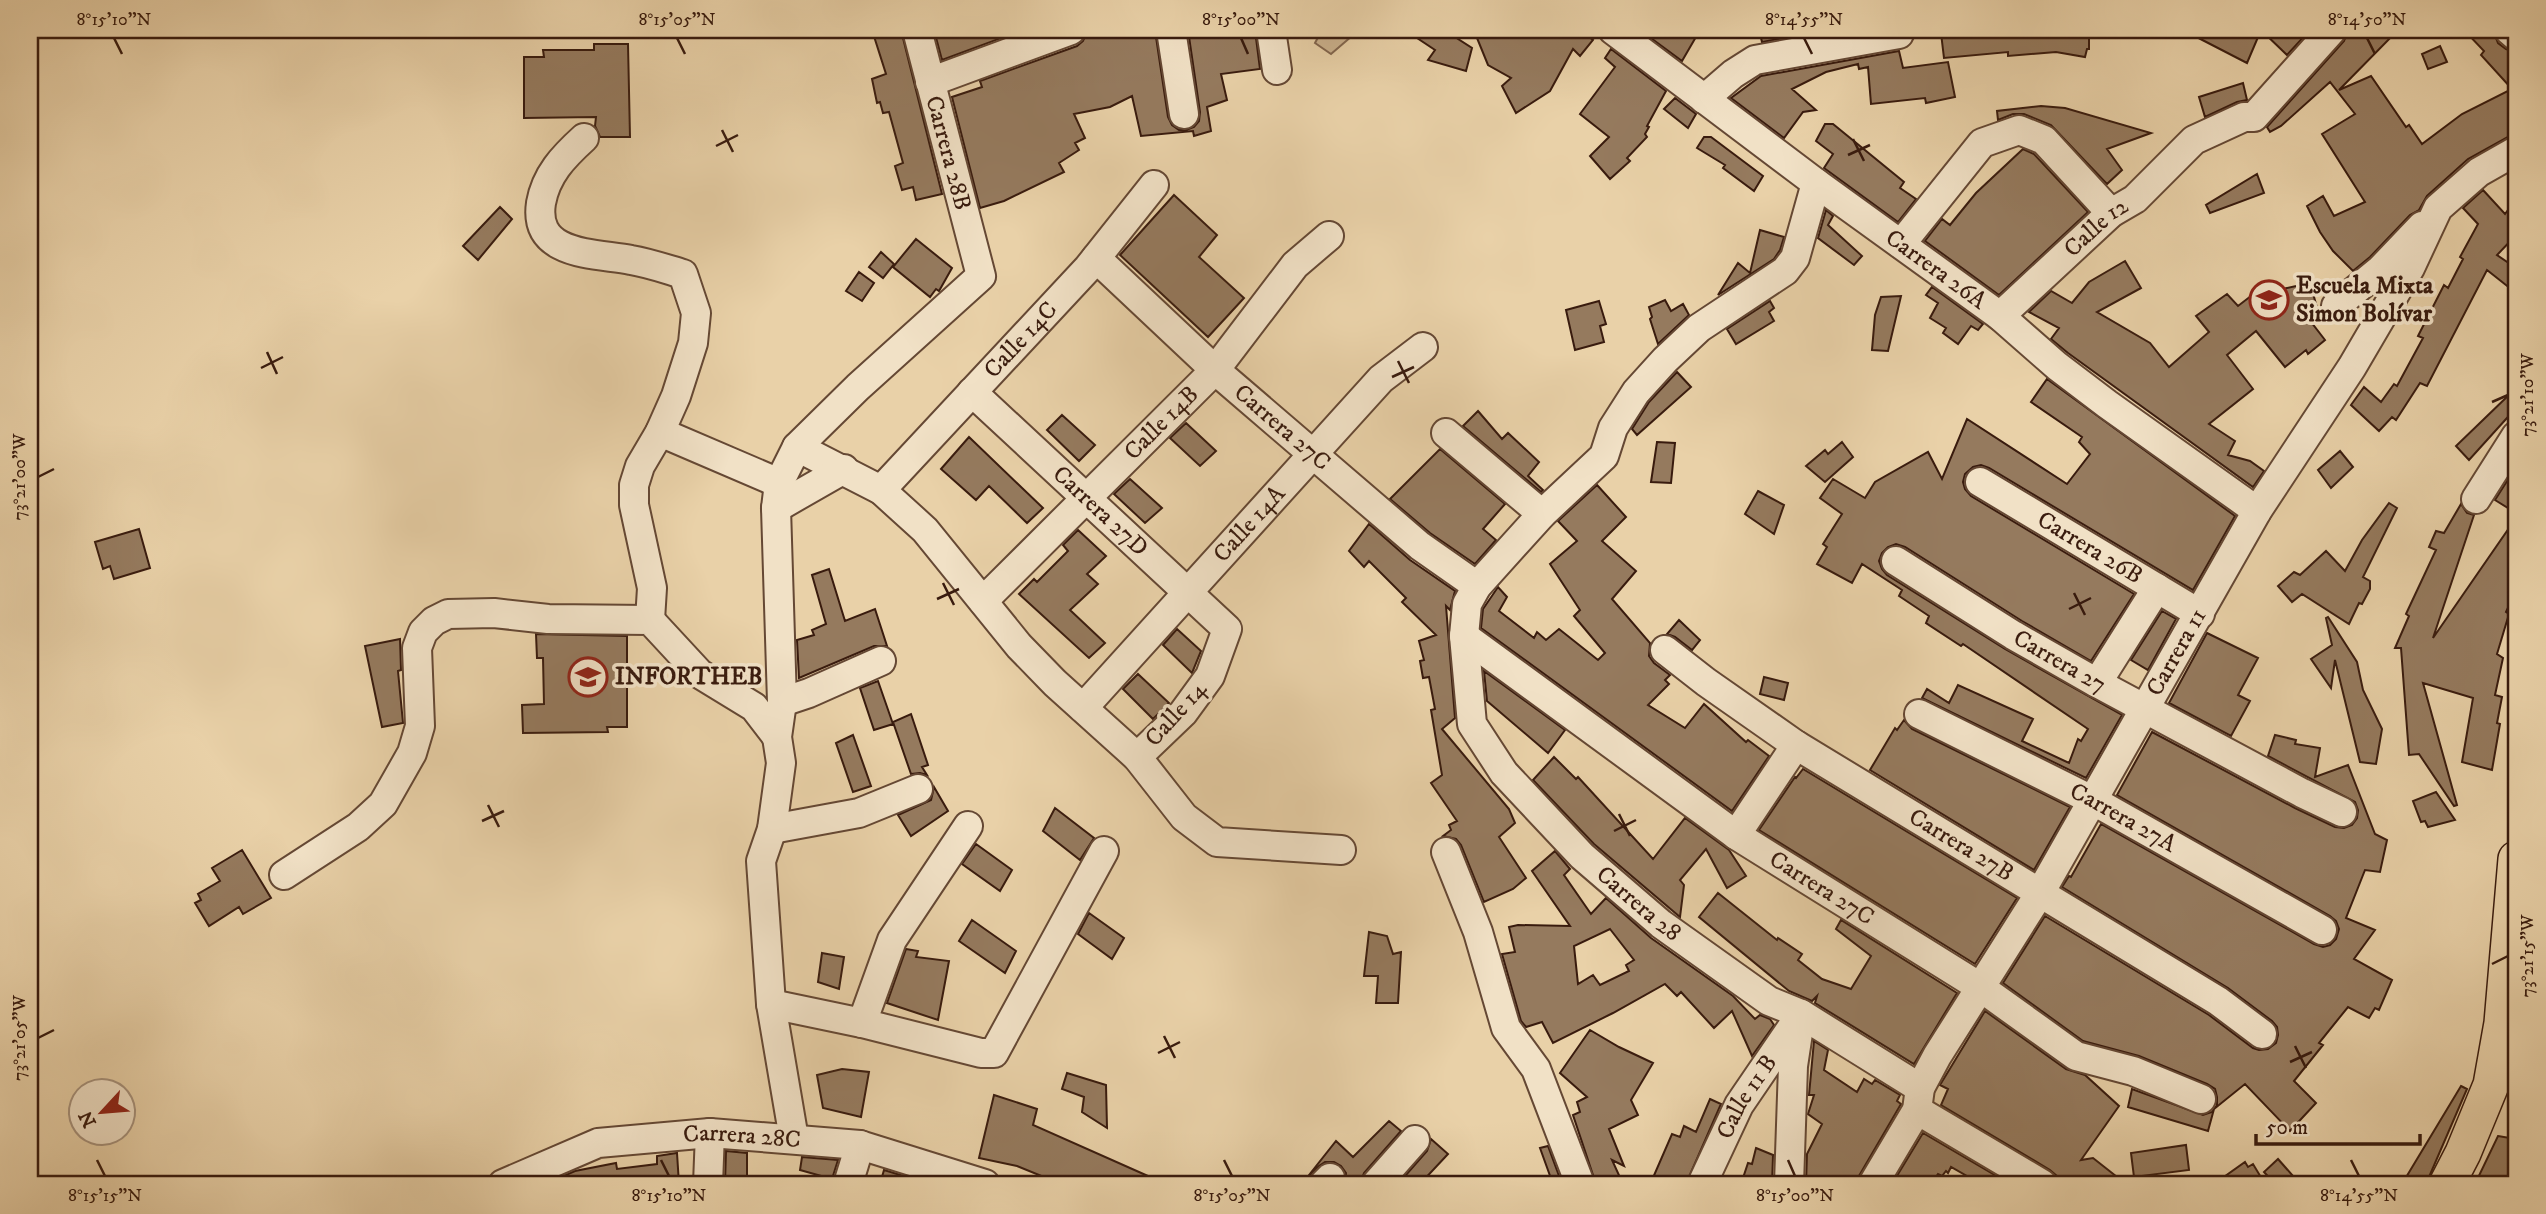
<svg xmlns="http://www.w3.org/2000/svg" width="2546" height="1214" font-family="'IM FELL DW Pica',serif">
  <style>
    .green { fill: #cbb28e; stroke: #82664e; stroke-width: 2 }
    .building { fill: #957a5e; stroke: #391b0e; stroke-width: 2; fill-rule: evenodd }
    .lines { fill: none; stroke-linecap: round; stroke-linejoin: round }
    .minor-casing { stroke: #654834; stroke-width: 32 }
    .major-casing { stroke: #391b0e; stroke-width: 38 }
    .minor { stroke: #f1e1c6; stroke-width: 28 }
    .major { stroke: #e9d1a8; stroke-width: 35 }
    .ticks { fill: none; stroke: #391b0e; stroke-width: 2.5 }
    .labels { text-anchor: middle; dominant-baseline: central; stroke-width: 7; stroke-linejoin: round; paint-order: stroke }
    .street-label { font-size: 24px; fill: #391b0e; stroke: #f1e1c6 }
    .poi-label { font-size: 24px; font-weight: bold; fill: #391b0e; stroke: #f1e1c6; text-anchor: start }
    .neatline { fill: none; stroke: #391b0e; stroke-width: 2.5 }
    .ticks-label { font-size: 18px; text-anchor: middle; fill: #391b0e }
  </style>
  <rect width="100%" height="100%" fill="#e9d1a8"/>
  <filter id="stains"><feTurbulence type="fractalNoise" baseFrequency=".00286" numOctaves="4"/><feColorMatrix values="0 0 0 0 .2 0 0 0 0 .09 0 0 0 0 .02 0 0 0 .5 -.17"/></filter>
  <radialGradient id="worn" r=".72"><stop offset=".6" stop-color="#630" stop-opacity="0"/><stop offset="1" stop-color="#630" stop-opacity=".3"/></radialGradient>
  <path class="green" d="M1322,30H1380L1375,35L1352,36L1331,54L1315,43Z"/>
  <path class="building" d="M872,30H901L942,194L916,200L913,187L902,190L895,166L903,163L889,112L883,113L880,102L877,103L872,79L886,74Z
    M934,30H1019L1020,31L942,60Z
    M1090,30H1155L1168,117L1172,125L1179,130H1186L1194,127L1199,121L1200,112L1188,30H1255L1260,69L1221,74L1227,100L1207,107L1211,131L1194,136L1193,131L1141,136L1132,96L1110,107L1074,114L1085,138L1075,143L1079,150L1059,163L1064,172L1004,201L980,208L952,97L982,87L980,81L1077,46L1083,41L1087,31Z
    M1405,30H1444L1472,48L1466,71L1428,60L1435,50Z
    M1481,30H1584L1583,32L1593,40L1580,56L1573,49L1550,91L1516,113L1502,86L1511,78L1488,65L1477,38Z
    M1640,30H1700L1682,61Z
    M1799,30H1829L1762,42L1761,38Z
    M1960,30L2089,31V49H2087L2085,57L2056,52L2008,56V52L1944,58L1941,33Z
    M2183,30H2310L2287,55L2261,30L2247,63Z
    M2348,30H2398L2339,90L2371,76L2406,127L2409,125L2422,144L2462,114L2512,89L2481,55L2484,51L2464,30H2493L2498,43L2506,49L2516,52V134L2508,137L2468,159L2427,196L2419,210L2410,215L2370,257L2353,271L2333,251L2320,232L2307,206L2323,196L2334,216L2365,202L2322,134L2355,114L2330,82L2281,126L2270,132L2267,127L2344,41Z
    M594,44H628L630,137H600L595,126L596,117L524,118V57H544L543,50H594Z
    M2440,46L2447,62L2428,69L2422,54Z
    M1611,49L1666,91L1647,126L1649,127L1645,134L1647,137L1627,158L1630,161L1610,179L1590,156L1609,137L1580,114L1615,67L1605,58Z
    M1899,51L1903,68L1948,62L1955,97L1926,103L1925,98L1871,104L1868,67L1859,69L1858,64L1826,72L1792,89L1816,110L1803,112L1784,138L1731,98L1761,76Z
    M2243,83L2247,100L2237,102L2205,117L2199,97Z
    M1675,98L1696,114L1688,128L1664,109Z
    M2041,106L2065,108L2151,133L2107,149L2122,170L2107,184L2051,125L2024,114H2013L1998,120L1997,111Z
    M1825,124H1833L1904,182L1900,188L1916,199L1898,222L1824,168L1833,154L1816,141Z
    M1704,137H1711L1763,176L1754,191L1723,168L1725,165L1697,148Z
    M2023,149L2034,154L2088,212L1999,295L1925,241L1942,219L1950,225L1976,193Z
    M2257,174L2264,193L2210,213L2206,205Z
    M2483,190L2505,214L2516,199V235L2497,255L2516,268V293L2487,270L2427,386L2420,383L2396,420L2392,417L2379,431L2351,405L2364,387L2381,402L2394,384L2397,386L2423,338L2418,336L2444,285L2448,288L2463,259L2460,257L2478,224L2463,208Z
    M1174,195L1217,235L1199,257L1244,298L1208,337L1120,255Z
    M500,207L512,219L478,260L463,246Z
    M1826,210L1833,216L1828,225L1862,256L1854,265L1818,238Z
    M1760,230L1784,237L1780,250L1774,259L1718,295L1738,263L1750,273Z
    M916,239L952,268L939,291L936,289L930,297L893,267Z
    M881,252L894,264L883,278L869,267Z
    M2125,261L2141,288L2097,312L2150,343L2169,367L2209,332L2196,316L2227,294L2238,306L2260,289L2264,293L2310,283L2318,311L2305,314L2325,340L2308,354L2306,350L2285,367L2256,331L2227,355L2253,389L2209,424L2235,441L2228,455L2250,461L2264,471L2253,487L2068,353L2051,339L2059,328L2029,312L2051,291L2072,303L2089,282Z
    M859,272L874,283L862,301L846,291Z
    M1932,287L1983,324L1978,330L1971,326L1958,344L1943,333L1946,328L1930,318L1938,303L1926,295Z
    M1901,296L1888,351L1872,350L1875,315L1881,297Z
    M1665,300L1671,311L1683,304L1689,315L1658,344L1650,319L1652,317L1649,307Z
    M1599,301L1606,324L1600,326L1604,342L1575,350L1566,310Z
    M1770,301L1774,308L1769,312L1774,321L1736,344L1727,329Z
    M1677,372L1691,387L1637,435L1632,429L1649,402Z
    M2047,379L2235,516L2193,590L1989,468L1981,465L1973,467L1965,474L1963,482L1965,489L1971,496L2134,594L2091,661L2022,621L1905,547L1896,544L1888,547L1882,553L1879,561L1882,569L1887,575L2005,649L2122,715L2086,778L1922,698L1927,689L1949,703L1958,685L2033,719L2022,741L2069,763L2078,739L2081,741L2088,729L1963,644L1961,646L1926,623L1929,616L1899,596L1902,590L1862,564L1852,583L1817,564L1827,547L1823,544L1842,514L1820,498L1833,479L1865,498L1875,482L1928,452L1942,479L1967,419L2067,484L2090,454L2079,442L2082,437L2031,402Z
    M2511,393L2516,398V408L2469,460L2456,446Z
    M1478,411L1502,439L1508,433L1539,462L1528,476L1543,490L1541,492L1463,426Z
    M1062,415L1095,445L1079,461L1047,430Z
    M1186,423L1216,451L1200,466L1170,438Z
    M969,437L1043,508L1027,523L989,486L976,500L941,469Z
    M1657,442L1675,443L1671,483L1651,482Z
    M1842,442L1853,457L1825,482L1806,466L1825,450L1828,454Z
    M1440,449L1505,504L1483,529L1496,540L1475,564L1430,533L1390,499Z
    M2340,451L2353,467L2331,488L2318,470Z
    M2516,467V513L2495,500Z
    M1130,479L1162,508L1145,523L1114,494Z
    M1597,485L1626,517L1602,541L1636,571L1612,599L1650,643L1649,656L1654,663L1670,675L1665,680L1669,684L1648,705L1685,728L1704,704L1746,742L1748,740L1769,756L1732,811L1481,628L1483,609L1498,587L1507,597L1499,611L1534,638L1537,632L1546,640L1559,629L1598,660L1605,653L1574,616L1580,610L1550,564L1577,541L1558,521Z
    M1758,491L1784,505L1774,534L1745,514Z
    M2389,503L2397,508L2363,577L2370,581V589L2362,604L2359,603L2349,624L2302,594L2292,602L2278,586L2294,572L2300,575L2326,551L2345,571L2362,540Z
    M2461,504L2467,513L2474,515L2433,638L2516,518V591L2506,612L2509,614L2497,654L2503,658L2495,695L2502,697L2497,723L2500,724L2492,770L2462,762L2473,698L2423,683L2457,805L2454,806L2419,754L2409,755L2401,648H2395L2409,616L2406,614L2436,550L2429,547L2436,531L2444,533Z
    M1369,524L1410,560L1455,591L1450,610L1446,606L1455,718L1442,729L1509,809L1515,823L1499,837L1526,878L1513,889L1484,902L1461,845L1456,839L1443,836L1451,830L1449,825L1457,821L1431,783L1442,775L1431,710L1435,709L1429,677L1423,678L1420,661L1424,660L1419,641L1436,635L1402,602L1406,598L1369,561L1364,567L1349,551Z
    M139,529L150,568L114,579L110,566L103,569L95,542Z
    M1078,530L1106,556L1087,574L1098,584L1070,610L1105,643L1089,658L1019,594L1034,579L1037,582L1068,551L1063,545Z
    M829,569L845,621L875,609L887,646H874L799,678L797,640L814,635L812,630L826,624L812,575Z
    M2162,611L2176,619L2148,670L2131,660Z
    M2328,617L2357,662L2363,690L2382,729L2376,764L2360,762L2335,660L2331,688L2311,659L2332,645L2326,618Z
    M1679,620L1700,640L1692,650L1675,637L1667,634Z
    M1177,629L1201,651L1192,673L1163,645Z
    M2207,633L2258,658L2238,695L2250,701L2231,736L2169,703Z
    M536,634L627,636V727H607L608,732L523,733L522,705L544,704L543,658H537Z
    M400,639L401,670L398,671L403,723L382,727L365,646Z
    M1484,671L1565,730L1548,753L1487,701Z
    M1138,674L1169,703L1153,719L1123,689Z
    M1764,677L1788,683L1784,700L1760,694Z
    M878,681L893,724L874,730L860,688Z
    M911,714L928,765L922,767L927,775L920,773L911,774L893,722Z
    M1904,720L1912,729L2070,807L2034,870L1870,770L1895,728L1897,730Z
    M2152,732L2295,808L2335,827L2344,828L2352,825L2357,818L2358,810L2355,802L2268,756L2275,735L2296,740L2295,744L2320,748L2315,777L2348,765L2375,834L2387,840L2380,872L2365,870L2346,918L2375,930L2354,959L2392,980L2379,1010L2375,1008L2369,1018L2348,1007L2319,1043L2323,1045L2294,1081L2316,1103L2290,1131L2245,1084L2214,1109L2208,1131L2128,1107L2132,1089L2203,1115L2212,1112L2217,1105V1097L2215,1089L2207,1084L2139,1056L2083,1041L2003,983L2045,916L2209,1015L2253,1048L2259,1050L2268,1049L2276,1043L2278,1035L2277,1027L2272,1021L2228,988L2062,887L2069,876L2071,877L2101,824L2314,944L2323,947L2330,945L2336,939L2339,929L2336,921L2330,916L2117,795Z
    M853,735L871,786L853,792L836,743Z
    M1554,757L1576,779L1578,777L1653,859L1685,818L1729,850L1746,876L1727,888L1706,849L1680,880L1684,885L1680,917L1594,844L1533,780Z
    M1803,769L2017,898L1975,964L1759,830L1795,777L1796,778Z
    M934,787L948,811L911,836L898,815L931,800Z
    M2436,792L2455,820L2428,827L2425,821L2421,822L2413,801Z
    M1055,808L1094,838L1080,860L1043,831Z
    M976,844L1012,870L1000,891L962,864Z
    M242,850L271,898L243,914L239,907L209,926L195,903L201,900L198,894L220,881L212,868Z
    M1555,851L1570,869L1564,875L1591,914L1606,898L1651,938L1733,996L1755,1019L1760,1015L1770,1019L1774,1025L1752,1056L1732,1011L1714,1028L1681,992L1677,996L1665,984L1613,1013L1553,1043L1542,1022L1526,1027L1521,1021L1502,954L1515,952L1509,927L1518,925L1570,926L1532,871ZM1610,929L1634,960L1626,965L1629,971L1600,985L1593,975L1578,984L1574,946Z
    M1718,893L1777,940L1778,938L1802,954L1798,960L1822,979L1851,989L1871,956L1836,929L1841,920L1957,993L1914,1064L1815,1003L1817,996L1812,1001L1789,991L1699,917Z
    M1089,913L1124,938L1112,959L1078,934Z
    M972,920L1016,951L1005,973L959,941Z
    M1369,932L1387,936L1393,954L1401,952L1398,1003H1376L1378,976H1364Z
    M906,949L918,951L916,957L949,961L938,1020L887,1003Z
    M822,953L844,957L839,989L818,982Z
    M1985,1011L2066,1069L2085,1075L2119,1106L2081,1160L2093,1158L2126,1184H2059L2057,1176L2050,1170L1941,1105L1948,1089L1940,1085Z
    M1590,1030L1619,1047L1653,1063L1631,1100L1638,1115L1609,1129L1624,1166L1612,1160L1623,1184H1596L1573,1115L1580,1112L1577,1102L1587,1097L1560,1073Z
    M1814,1041L1828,1050L1824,1070L1857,1092L1864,1079L1872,1084L1875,1080L1900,1095L1897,1101L1901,1104L1859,1176L1856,1184H1806L1807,1154L1822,1124L1808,1114L1814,1095H1809Z
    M842,1069L869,1072L861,1117L823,1108L817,1075Z
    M1067,1073L1106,1085L1107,1128L1082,1112L1084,1097L1062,1089Z
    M2461,1086L2467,1089L2426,1184H2402Z
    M994,1095L1037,1109L1033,1125L1166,1184H1061L1017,1166L979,1158Z
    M1710,1099L1721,1104L1686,1184H1661L1652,1180L1672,1134L1680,1137L1684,1126L1696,1132Z
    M1389,1121L1401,1131L1364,1173L1360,1184H1345L1346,1173L1341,1166L1334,1162H1325L1319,1166L1312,1173L1308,1184H1302L1336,1141L1353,1157Z
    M1923,1133L2010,1184H1981L1951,1167L1948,1173L1946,1171L1942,1176L1938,1174L1931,1184H1892Z
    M2498,1136L2516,1139V1184H2475Z
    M1431,1139L1448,1154L1420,1184H1398L1427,1151Z
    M2186,1145L2189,1170L2134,1177L2131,1153Z
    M1548,1146L1562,1184H1553L1540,1148Z
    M1756,1148L1773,1155L1772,1184H1741L1748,1163L1752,1164Z
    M726,1151L747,1153V1184H725Z
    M677,1153L679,1184H553L552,1181L575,1171L616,1163L617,1169L657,1164V1156Z
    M802,1157L838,1160L832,1179L800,1170Z
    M2278,1159L2300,1184H2275L2264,1172Z
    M2245,1162L2248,1167L2253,1164L2265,1184H2214Z
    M884,1170L930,1184H880Z"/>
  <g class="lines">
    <g class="minor-casing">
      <g id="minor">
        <path d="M1171,30L1184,114"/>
        <path d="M1271,30L1277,70"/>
        <path id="s1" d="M1613,30L1816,183L2000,316L2057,366L2107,404L2257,511"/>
        <path d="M2509,30L2516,36"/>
        <path d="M930,82L1071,30"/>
        <path d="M1704,99L1733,74L1755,60L1899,34"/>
        <path d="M584,138C563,157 546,175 541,203C533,257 596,253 631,260C649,263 666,269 683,274L696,313L693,343L676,396L660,432L640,466L634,485V505L652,588L650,620"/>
        <path id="s2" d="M1816,183L1795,258L1785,271L1699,328L1665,360L1636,392L1613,428L1604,456L1542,514L1477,586L1467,604L1464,636L1472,724L1504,773L1582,856L1661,924L1769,1001L1801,1014L1920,1088"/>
        <path d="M1901,244L1982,143L2019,130L2044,140L2111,213"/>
        <path id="s3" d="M1096,258L1215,370L1420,546L1477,586"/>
        <path d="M2336,306L2381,269L2422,226"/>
        <path id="s4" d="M2000,316L2111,213L2135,199L2194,140L2244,117H2254L2332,30"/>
        <path id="s5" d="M972,392L1227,629L1210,676L1183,713L1137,757"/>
        <path d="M660,432L779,483"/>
        <path d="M1446,433L1542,514"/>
        <path d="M797,447L881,490L925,530L1019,646L1055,683L1137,757L1184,817L1217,842L1341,850"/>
        <path id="s6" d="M1980,482L2200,614"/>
        <path id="s7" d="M881,490L1088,268L1154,185"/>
        <path d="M2476,499L2516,436"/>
        <path d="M776,508L844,469"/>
        <path id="s8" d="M1896,561L2013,635L2097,683L2302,793L2342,812"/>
        <path id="s9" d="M983,601L1215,370L1295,265L1329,236"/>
        <path id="s10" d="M1464,636L1736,835L1980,987L2076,1056L2133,1071L2201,1099"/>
        <path id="s11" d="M1665,650L1706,682L1796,745L2218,1001L2262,1034"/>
        <path d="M2097,683L2157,588"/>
        <path d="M782,702L809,693L881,661"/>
        <path id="s12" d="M1083,708L1381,379L1423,347"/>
        <path id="s13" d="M1919,714L2092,800L2322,930"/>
        <path d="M772,829L859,813L918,789"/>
        <path d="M1736,835L1796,745"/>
        <path d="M1446,852L1478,932L1506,1028L1536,1069L1580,1184"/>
        <path d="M284,875L358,827L383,804L412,753L420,726L417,648L423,632L434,621L448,614L494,613L548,619L650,620L700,674L754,707L777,737"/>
        <path d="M771,1004L862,1023L981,1053H994L1104,851"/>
        <path d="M862,1023L892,940L968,826"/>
        <path d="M1917,1110L2042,1184"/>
        <path d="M794,1139L771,1004L761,861L772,829L781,763L777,737L782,702L776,508L779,483L797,447L858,387L981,276L917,30"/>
        <path id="s14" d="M503,1184L598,1143L710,1133L860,1145L985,1184"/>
        <path d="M708,1184L710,1133"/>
        <path d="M848,1184L860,1145"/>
        <path d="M1324,1184L1330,1178"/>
        <path d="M1376,1184L1415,1140"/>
        <path id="s15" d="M1702,1184L1739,1105L1801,1014"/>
        <path d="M1789,1184L1793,1066L1800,1020"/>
        <path id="s16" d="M1873,1184L1917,1110L1920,1088L1937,1056L2040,893L2257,511L2352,367L2410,268L2438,208L2479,172L2516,151"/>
      </g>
    </g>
    <g class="major-casing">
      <path id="major" d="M2447,1184L2463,1153L2491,1085L2502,1023L2516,859"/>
    </g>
    <use href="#minor" class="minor"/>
    <use href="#major" class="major"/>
  </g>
  <path class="ticks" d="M114,38L122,54M677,38L685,54M1241,38L1248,54M1804,38L1812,54M2367,38L2375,54M722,130L733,152M1853,139L1864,161M716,146L738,135M1848,155L1870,145M267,352L277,374M1398,361L1409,383M261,368L283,357M1392,377L1414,367M2492,402L2508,395M38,477L54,469M943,583L954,605M2074,593L2085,615M937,599L959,589M2069,609L2091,598M488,805L499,827M1619,814L1630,836M482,821L504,811M1614,831L1636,820M2492,964L2508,956M1164,1036L1175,1058M38,1038L54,1030M2295,1046L2306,1068M1158,1053L1180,1042M2290,1062L2312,1052M97,1160L105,1176M661,1160L669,1176M1224,1160L1232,1176M1788,1160L1795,1176M2351,1160L2359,1176"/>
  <defs>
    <g id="school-ring" transform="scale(2.0125)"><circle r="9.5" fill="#f1e1c6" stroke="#8f2418" stroke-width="1.5"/><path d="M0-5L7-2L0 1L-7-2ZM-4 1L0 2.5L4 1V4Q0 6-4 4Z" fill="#8f2418"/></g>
  </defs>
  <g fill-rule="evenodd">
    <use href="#school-ring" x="2269" y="300"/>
    <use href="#school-ring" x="588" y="677"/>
  </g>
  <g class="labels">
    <g class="street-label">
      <text transform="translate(948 153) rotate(75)">Carrera 28B</text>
      <text stroke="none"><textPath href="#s4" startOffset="131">Calle 12</textPath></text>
      <text stroke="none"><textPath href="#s1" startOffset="402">Carrera 26A</textPath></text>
      <text stroke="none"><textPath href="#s7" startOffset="205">Calle 14C</textPath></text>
      <text stroke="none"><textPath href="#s9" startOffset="252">Calle 14B</textPath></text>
      <text stroke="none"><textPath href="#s3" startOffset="252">Carrera 27C</textPath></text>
      <text stroke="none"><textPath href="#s5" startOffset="175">Carrera 27D</textPath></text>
      <text stroke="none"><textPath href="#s12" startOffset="248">Calle 14A</textPath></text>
      <text stroke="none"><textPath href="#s6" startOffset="128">Carrera 26B</textPath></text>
      <text stroke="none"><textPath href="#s16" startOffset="614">Carrera 11</textPath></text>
      <text stroke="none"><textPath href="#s8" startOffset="192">Carrera 27</textPath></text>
      <text transform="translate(1176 714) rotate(-48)">Calle 14</text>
      <text stroke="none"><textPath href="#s13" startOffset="229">Carrera 27A</textPath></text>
      <text stroke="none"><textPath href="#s11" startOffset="355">Carrera 27B</textPath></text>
      <text stroke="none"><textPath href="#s10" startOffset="438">Carrera 27C</textPath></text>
      <text stroke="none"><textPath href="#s2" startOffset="929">Carrera 28</textPath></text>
      <text stroke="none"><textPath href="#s15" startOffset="98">Calle 11 B</textPath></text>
      <text stroke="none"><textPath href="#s14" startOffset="248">Carrera 28C</textPath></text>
    </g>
    <g class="poi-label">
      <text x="2296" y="286">Escuela Mixta<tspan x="2296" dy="28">Simon Bolívar</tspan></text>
      <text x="615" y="677">INFORTHEB</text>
    </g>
  </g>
  <rect width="2546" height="1214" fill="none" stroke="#e9d1a8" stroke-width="77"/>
  <g transform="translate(102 1112) rotate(244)"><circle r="33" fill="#f1e1c6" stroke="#a7927c" stroke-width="2"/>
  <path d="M0-5L12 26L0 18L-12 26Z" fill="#8f2418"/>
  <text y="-10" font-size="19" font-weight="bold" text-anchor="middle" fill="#391b0e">N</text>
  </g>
  <path d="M2256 1134v10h164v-10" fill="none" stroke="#391b0e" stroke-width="3.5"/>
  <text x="2266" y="1134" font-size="21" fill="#391b0e" stroke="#f1e1c6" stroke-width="5" paint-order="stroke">50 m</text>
  <rect x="38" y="38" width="2470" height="1138" class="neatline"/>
  <g class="ticks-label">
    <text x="114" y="25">8°15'10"N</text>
    <text x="677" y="25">8°15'05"N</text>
    <text x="1241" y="25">8°15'00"N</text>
    <text x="1804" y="25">8°14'55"N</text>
    <text x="2367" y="25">8°14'50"N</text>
    <text transform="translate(2527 395) rotate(-90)" y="6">73°21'10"W</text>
    <text transform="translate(19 477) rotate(-90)" y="6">73°21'00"W</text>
    <text transform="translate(2527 956) rotate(-90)" y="6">73°21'15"W</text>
    <text transform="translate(19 1038) rotate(-90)" y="6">73°21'05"W</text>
    <text x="105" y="1201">8°15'15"N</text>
    <text x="669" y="1201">8°15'10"N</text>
    <text x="1232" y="1201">8°15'05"N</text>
    <text x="1795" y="1201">8°15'00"N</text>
    <text x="2359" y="1201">8°14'55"N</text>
  </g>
  <rect width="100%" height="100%" filter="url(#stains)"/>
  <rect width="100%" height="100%" fill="url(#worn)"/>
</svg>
